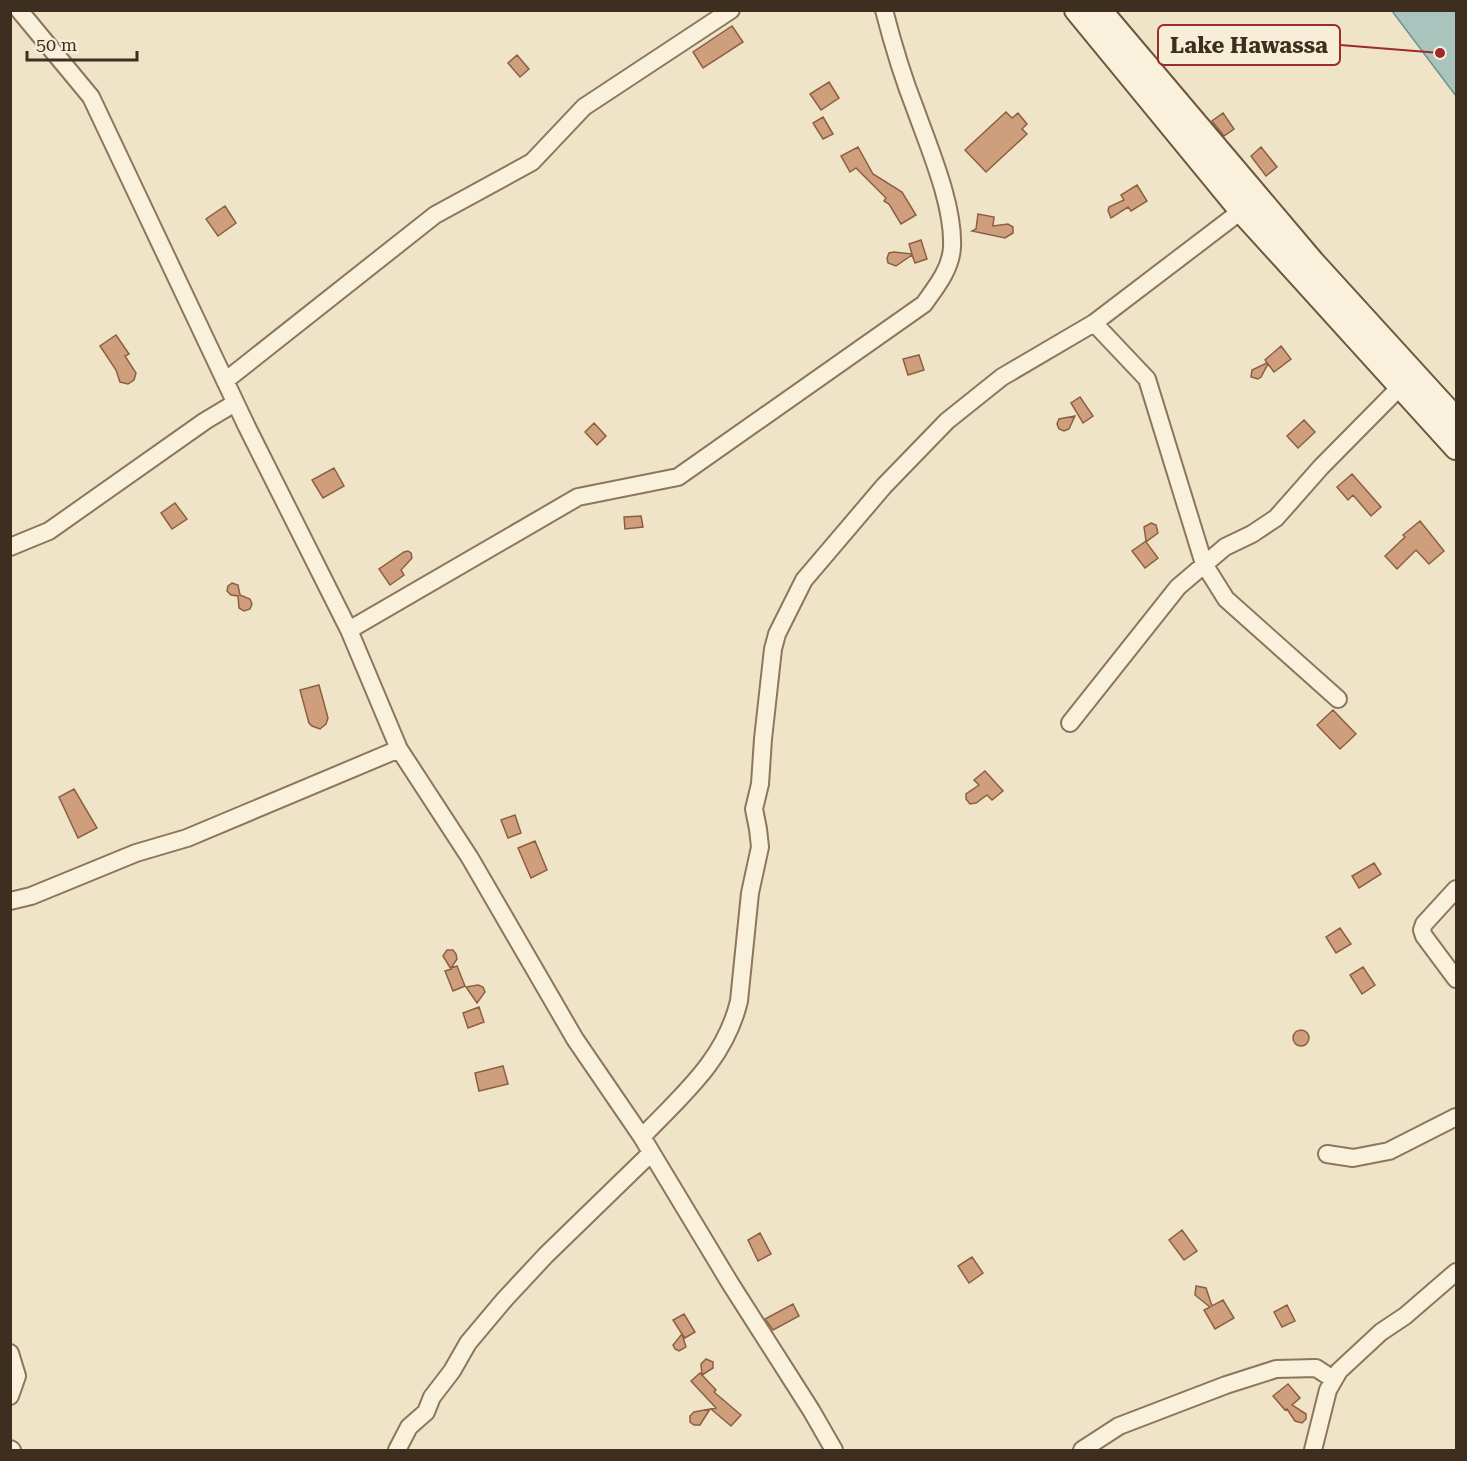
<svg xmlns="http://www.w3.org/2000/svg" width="1467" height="1461" font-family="'Roboto Serif',serif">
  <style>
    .water { fill: #a9c4bc; stroke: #6f938a; stroke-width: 1.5 }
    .building { fill: #cf9f7d; stroke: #8d5f41; stroke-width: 1.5 }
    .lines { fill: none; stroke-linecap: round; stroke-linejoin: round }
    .street-casing { stroke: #8d765c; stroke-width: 20 }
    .secondary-casing { stroke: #6f573f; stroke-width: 26 }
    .street { stroke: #faf1dc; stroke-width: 16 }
    .secondary { stroke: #faf1dc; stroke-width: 22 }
    .leader { fill: none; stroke: #9e2a2b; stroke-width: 2 }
    .callout-dot { fill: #9e2a2b; stroke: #f7eed8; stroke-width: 2 }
    .callout { fill: #f7eed8; stroke: #9e2a2b; stroke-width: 2 }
    .callout-label { font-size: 22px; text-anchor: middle; font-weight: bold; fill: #3d2e20 }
  </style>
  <rect width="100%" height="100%" fill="#f0e4c8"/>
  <path class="water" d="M1392,11H1456V96Z"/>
  <path class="building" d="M732,26L743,42L703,68L693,52Z
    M517,55L529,69L520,77L508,63Z
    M829,82L839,98L821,110L810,94Z
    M1006,112L1012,118L1018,113L1027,124L1022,129L1027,134L986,172L965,150Z
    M1223,113L1234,129L1224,136L1212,121Z
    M823,117L833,134L823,139L813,123Z
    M858,147L873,174L902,192L916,215L901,224L889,204L884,201L886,198L856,168L850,172L841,156Z
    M1261,147L1277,167L1266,176L1251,156Z
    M1137,185L1147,201L1131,211L1128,207L1111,218L1108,211L1109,207L1124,200L1121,195Z
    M225,206L236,223L218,236L206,219Z
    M978,214L994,217L993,226L1008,224L1013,227V233L1005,238L972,231L976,229Z
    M921,240L927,259L915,263L912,255L896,266L888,263L887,258L889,253L894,252L912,254L909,244Z
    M116,335L129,354L125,356L136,373L134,380L128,384L120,382L116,370L100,346Z
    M1281,346L1291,359L1274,372L1268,364L1261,377L1258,379L1251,377L1252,370L1267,363L1265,360Z
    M919,355L924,370L908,375L903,359Z
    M1080,397L1093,416L1083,423L1071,403Z
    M1075,416L1069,429L1064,431L1059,429L1057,424L1059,419Z
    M1304,420L1315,432L1298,448L1287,436Z
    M594,423L606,436L597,445L585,432Z
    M334,468L344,486L323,498L312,480Z
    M1352,474L1381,507L1371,516L1353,495L1348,500L1337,487Z
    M175,503L187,519L172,529L161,513Z
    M641,516L643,527L625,529L624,517Z
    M1420,521L1444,551L1429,564L1416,550L1397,569L1385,556L1405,537L1403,535Z
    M1151,523L1156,525L1158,533L1146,542L1158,558L1145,568L1132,551L1146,541L1144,527Z
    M408,551L411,553L412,558L401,570L404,575L390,585L379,569L404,552Z
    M232,583L238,585L240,595L250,599L252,604L250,609L244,611L239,608L238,596L231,595L227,591L228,586Z
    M319,685L328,718L326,724L320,729L312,726L309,723L300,690Z
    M1333,710L1356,734L1340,749L1317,725Z
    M985,771L1003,791L992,800L987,795L976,803L970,804L966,799V794L979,785L974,780Z
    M74,789L97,828L78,838L59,797Z
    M515,815L521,833L508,838L501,820Z
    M535,841L547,870L531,878L518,848Z
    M1374,863L1381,874L1359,888L1352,876Z
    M1340,928L1351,944L1336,953L1326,937Z
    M447,950H453L456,954L457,959L451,968L457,966L465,986L453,991L445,971L451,969L443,956Z
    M1363,967L1375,985L1362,994L1350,975Z
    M478,985L483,987L485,992L477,1003L466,987Z
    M479,1007L484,1022L468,1028L463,1013Z
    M1293 1038a8 8 0 1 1 16 0a8 8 0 1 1-16 0Z
    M503,1066L508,1084L479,1091L475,1073Z
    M1182,1230L1197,1251L1184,1260L1169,1240Z
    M760,1233L771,1254L758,1261L748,1240Z
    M972,1257L983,1273L969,1283L958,1266Z
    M1196,1286L1206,1288L1212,1306L1223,1300L1234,1318L1215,1329L1204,1310L1210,1307L1195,1295Z
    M793,1304L799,1316L773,1330L765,1319Z
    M1287,1305L1295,1321L1282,1327L1274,1312Z
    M684,1314L695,1332L685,1338L682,1334L686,1347L679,1351L675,1349L673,1345L682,1334L673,1320Z
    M706,1359L713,1362V1368L702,1375L716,1390L714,1392L741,1415L731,1426L711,1409L716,1408L691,1381L700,1373L702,1375L701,1364Z
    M1288,1384L1300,1398L1292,1405L1306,1414V1419L1302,1423L1295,1421L1287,1409L1285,1410L1273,1396Z
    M710,1409L700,1425H694L690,1422V1416L694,1412Z"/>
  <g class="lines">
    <g class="street-casing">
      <path id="street" d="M19,10L91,97L247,427L349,630L399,749L470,858L575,1039L642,1137L730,1283L811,1410L834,1450
        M1094,323L1147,379L1204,564L1226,599L1338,699
        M225,381L435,215L532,162L584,107L731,10
        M10,547L49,531L205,421L235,403
        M349,630L578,497L678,477L924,304C936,287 951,269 952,247C954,206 930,150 916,111C903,78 893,45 884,10
        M1070,723L1178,587L1225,547L1252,534L1276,518L1321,467L1400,387
        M1456,889L1424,924L1422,930L1424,936L1456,979
        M10,901L31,896L136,853L187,838L399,749
        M642,1137C682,1095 725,1060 739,1001L750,893L760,847L758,829L754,809L760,784L763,739L773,649L777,634L804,580L884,486L947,421L1002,377L1094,323L1241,211L1247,204
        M1327,1154L1353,1158L1389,1151L1456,1117
        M10,1353L17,1376L10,1396
        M10,1449L12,1450
        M397,1450L409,1427L426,1412L432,1397L452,1371L468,1343L505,1299L546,1255L650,1154
        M1082,1450L1119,1426L1226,1385L1276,1369L1316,1368L1333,1379
        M1313,1450L1328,1390L1339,1371L1381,1332L1405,1316L1456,1272"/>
    </g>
    <g class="secondary-casing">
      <path id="secondary" d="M1076,10L1241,211L1456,448
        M1100,10L1313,262L1456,419"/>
    </g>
    <use href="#street" class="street"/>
    <use href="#secondary" class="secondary"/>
  </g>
  <path class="leader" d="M1440 53L1340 45"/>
  <circle class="callout-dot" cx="1440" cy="53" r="6"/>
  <rect class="callout" x="1158" y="25" width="182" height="40" rx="6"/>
  <g class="callout-label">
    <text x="1249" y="53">Lake Hawassa</text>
  </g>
  <rect width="1467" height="1461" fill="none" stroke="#3d2e20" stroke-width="24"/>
  <path d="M27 51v9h110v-9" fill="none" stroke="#3d2e20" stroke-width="3"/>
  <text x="36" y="51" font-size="18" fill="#3d2e20" stroke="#f7eed8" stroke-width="4.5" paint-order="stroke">50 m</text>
</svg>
